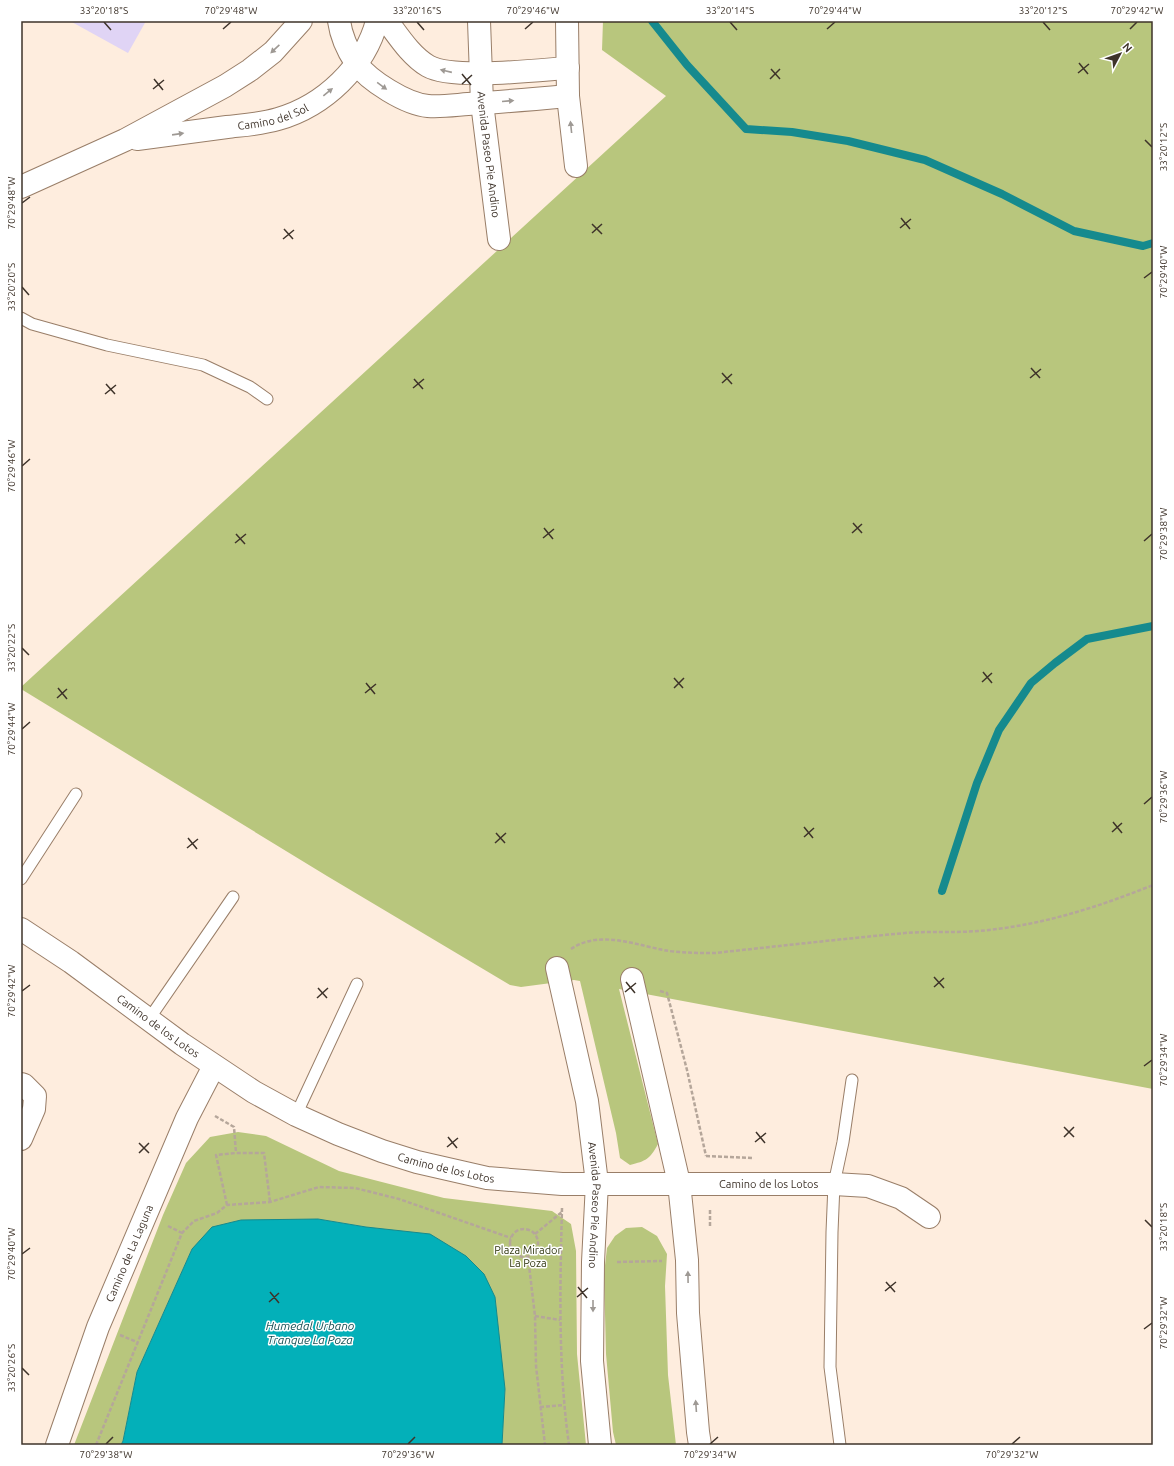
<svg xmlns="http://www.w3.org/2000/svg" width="1174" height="1466" font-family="Ubuntu,sans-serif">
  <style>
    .green { fill: #b8c67d }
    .water { fill: #03b0b9; stroke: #158a8e }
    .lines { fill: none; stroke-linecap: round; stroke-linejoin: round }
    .stream { stroke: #158a8e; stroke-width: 8 }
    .building { fill: #e0d4f5 }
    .service-casing { stroke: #997e68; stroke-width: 13 }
    .minor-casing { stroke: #997e68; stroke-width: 24 }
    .tertiary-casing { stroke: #997e68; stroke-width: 24 }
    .path { stroke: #b5a69a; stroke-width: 2.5; stroke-dasharray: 4 2; stroke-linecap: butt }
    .service { stroke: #fff; stroke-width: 11 }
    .minor { stroke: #fff; stroke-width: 22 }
    .tertiary { stroke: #fff; stroke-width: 22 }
    .oneway { fill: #9e9994 }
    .ticks { fill: none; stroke: #3e332a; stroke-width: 1.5 }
    .labels { text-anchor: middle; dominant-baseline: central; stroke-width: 3; stroke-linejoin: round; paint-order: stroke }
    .street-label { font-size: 11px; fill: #3e332a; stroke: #fff }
    .park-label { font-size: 11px; fill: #323812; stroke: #fff }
    .water-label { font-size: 12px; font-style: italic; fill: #165155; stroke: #fff }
    .neatline { fill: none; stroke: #3e332a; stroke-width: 1.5 }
    .ticks-label { font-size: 10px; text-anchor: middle; fill: #3e332a }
  </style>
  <rect width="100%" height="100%" fill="#feedde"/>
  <path class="green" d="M603,21H1153V1089L619,989L658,1144C650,1159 646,1161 630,1165L620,1158L616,1133L580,981L574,980L521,987L510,985L327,876L21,689V687L666,96L602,50Z
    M238,1132L266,1136L339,1171L444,1198L552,1211L571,1224L576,1251L577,1354L586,1445H502L505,1389L366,1227L318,1219L192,1249L137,1372L123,1441L121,1445H74L163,1215L186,1163L210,1137Z
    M642,1227L657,1236L667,1254L665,1286L668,1375L676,1445H616L613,1432L606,1354L604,1274L607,1248L615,1236L626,1228Z"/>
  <path class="water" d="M318,1219L366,1227L430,1234L466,1256L484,1274L495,1297L505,1389L502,1445H121L123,1441L137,1372L192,1249L212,1227L241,1220Z"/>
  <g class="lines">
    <path class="stream" d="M652,21L687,65L746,129L792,132L848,141L925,160L1002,194L1074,231L1143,246L1153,243
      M942,891L977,783L999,730L1031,683L1055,663L1087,639L1153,626"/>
  </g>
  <path class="building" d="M70,21H146L128,53Z"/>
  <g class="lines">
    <g class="service-casing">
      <path id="service" d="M21,318L32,324L107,345L203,365L250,387L267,399
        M21,879L76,794
        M149,1019L233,897
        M296,1115L357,984
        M840,1445L830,1367L832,1232L834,1184L843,1142L852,1080"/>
    </g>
    <g class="minor-casing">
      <g id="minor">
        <path d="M339,21C341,35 348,51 356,63C369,81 406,104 428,106C441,107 455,105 468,104C501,102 535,99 568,96"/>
        <path d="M387,21C399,37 411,56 428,66C452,80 538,70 568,68"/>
        <path id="s1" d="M479,21L482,103L499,239"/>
        <path d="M567,21L568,96L576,166"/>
        <path id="s2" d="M21,929L71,962L182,1044L254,1092L296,1115L338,1134L382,1151L417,1162L487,1178L562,1184H834L868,1186L901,1198L929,1217"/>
        <path id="s3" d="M557,968L587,1101L597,1183L593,1262L592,1361L600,1445"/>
        <path d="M632,979L679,1183L687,1260L688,1313L698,1432L700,1445"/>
        <path d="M21,1084L24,1085L35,1096L34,1109L21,1139"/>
        <path id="s4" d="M57,1445L98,1327L187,1118L214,1066"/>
      </g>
    </g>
    <g class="tertiary-casing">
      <g id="tertiary">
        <path id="s5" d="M137,139C167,135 197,131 227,127C244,125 261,124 278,119C324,106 365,67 377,21"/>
        <path d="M21,187L125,140L225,86L250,70L273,52L301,21"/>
      </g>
    </g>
    <path class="path" d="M571,949C600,929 638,946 669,951C685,953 700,953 715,953C779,946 842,939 905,933C929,931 954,933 978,931C1039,926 1096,908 1153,885
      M660,991L667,993L687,1070L706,1156
      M215,1116L234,1127L236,1153
      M706,1156L754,1158
      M227,1205L216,1155L236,1153H264L270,1202
      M562,1208C560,1287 558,1366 569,1445
      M168,1226L182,1233
      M710,1226V1209
      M510 1243a14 14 0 1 1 28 0a14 14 0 1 1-28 0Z
      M535,1234L562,1212
      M528,1257L535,1316L536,1366L545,1445
      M617,1262L662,1261
      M535,1316L560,1320
      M120,1335L137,1342
      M540,1407L564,1405
      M96,1445L182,1233L194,1221L217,1213L227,1205L270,1202L319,1187L355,1188L399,1199L511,1238"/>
    <use href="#service" class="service"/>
    <use href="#minor" class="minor"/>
    <use href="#tertiary" class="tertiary"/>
  </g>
  <defs><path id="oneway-solid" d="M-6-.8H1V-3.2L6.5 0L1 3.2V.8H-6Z"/></defs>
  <g class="oneway">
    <use href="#oneway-solid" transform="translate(275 49) rotate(137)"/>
    <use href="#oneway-solid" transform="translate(446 71) rotate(-167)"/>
    <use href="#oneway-solid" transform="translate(382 86) rotate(36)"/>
    <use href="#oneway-solid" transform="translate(328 92) rotate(-39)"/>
    <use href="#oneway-solid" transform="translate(508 101) rotate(-5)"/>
    <use href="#oneway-solid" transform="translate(571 127) rotate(-96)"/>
    <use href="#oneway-solid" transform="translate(178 134) rotate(-8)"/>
    <use href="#oneway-solid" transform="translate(688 1277) rotate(-91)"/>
    <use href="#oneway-solid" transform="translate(593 1306) rotate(90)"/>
    <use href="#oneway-solid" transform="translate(696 1406) rotate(-94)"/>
  </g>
  <path class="ticks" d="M104,22L111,30M417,22L424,30M730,22L737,30M1043,22L1050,30M223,29L231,22M525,29L533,22M827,29L835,22M1130,29L1137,22M1079,63L1088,74M771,69L780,79M1078,73L1089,64M462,74L471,85M154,79L163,90M770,79L780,69M462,84L472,75M153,89L164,80M1145,140L1152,147M22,203L30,197M901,218L910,229M592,224L602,234M900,228L911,219M284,229L293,239M592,233L602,224M283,239L294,230M1144,278L1152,272M22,287L29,295M1031,368L1040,378M722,373L732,384M1030,378L1041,369M414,379L423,389M722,383L732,374M106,384L115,394M413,388L424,379M105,394L116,385M22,466L30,459M853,523L862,533M544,528L553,539M852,533L862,524M236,534L245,544M543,538L554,529M1144,541L1152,534M235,543L246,534M22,648L29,655M983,672L992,683M674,678L683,688M982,682L992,673M366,683L375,694M58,688L67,699M674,688L684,678M365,693L376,684M57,698L67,689M22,729L30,722M1144,804L1152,797M1113,822L1122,833M804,827L813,838M1112,832L1122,823M496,833L505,843M804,837L814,828M188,838L197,849M495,843L506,833M187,848L198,839M934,977L944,988M626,982L635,993M934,987L944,978M318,988L327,998M22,991L30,985M625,992L636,983M317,998L328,988M1144,1066L1152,1060M1064,1127L1074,1137M756,1132L765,1143M448,1137L457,1148M1064,1137L1074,1127M755,1142L766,1133M139,1143L149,1153M447,1147L458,1138M139,1153L149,1143M1145,1220L1152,1227M22,1254L30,1248M886,1282L895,1292M578,1287L587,1298M885,1291L896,1282M270,1292L279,1303M577,1297L588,1288M269,1302L279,1293M1144,1329L1152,1323M22,1368L29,1375M106,1444L113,1437M408,1444L415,1437M710,1444L718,1437M1012,1444L1020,1437"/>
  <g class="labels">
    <g class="street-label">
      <text stroke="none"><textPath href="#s5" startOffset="138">Camino del Sol</textPath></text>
      <text stroke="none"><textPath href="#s1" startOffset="134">Avenida Paseo Pie Andino</textPath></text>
      <text stroke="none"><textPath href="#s2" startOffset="168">Camino de los Lotos</textPath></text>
      <text stroke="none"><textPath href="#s2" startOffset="492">Camino de los Lotos</textPath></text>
      <text stroke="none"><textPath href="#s2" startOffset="816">Camino de los Lotos</textPath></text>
      <text stroke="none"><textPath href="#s3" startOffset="241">Avenida Paseo Pie Andino</textPath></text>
      <text stroke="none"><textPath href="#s4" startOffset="205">Camino de La Laguna</textPath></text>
    </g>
    <g class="park-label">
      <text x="528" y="1250">Plaza Mirador<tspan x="528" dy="13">La Poza</tspan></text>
    </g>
    <g class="water-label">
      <text x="310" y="1325">Humedal Urbano<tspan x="310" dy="14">Tranque La Poza</tspan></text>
    </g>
  </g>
  <rect width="1174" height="1466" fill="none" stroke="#ffffff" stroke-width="44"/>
  <g transform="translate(1120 54) rotate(49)" stroke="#ffffff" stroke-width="3" paint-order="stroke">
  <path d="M0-3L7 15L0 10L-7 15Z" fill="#3e332a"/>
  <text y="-6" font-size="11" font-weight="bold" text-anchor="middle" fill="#3e332a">N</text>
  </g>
  <rect x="22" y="22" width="1130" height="1422" class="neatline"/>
  <g class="ticks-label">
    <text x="104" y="14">33°20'18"S</text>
    <text x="231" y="14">70°29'48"W</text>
    <text x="417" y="14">33°20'16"S</text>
    <text x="533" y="14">70°29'46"W</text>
    <text x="730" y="14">33°20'14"S</text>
    <text x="835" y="14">70°29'44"W</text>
    <text x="1043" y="14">33°20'12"S</text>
    <text x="1137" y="14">70°29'42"W</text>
    <text transform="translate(1163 147) rotate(-90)" y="4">33°20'12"S</text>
    <text transform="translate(11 203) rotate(-90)" y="4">70°29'48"W</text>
    <text transform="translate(1163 272) rotate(-90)" y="4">70°29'40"W</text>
    <text transform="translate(11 287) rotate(-90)" y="4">33°20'20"S</text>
    <text transform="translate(11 466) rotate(-90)" y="4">70°29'46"W</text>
    <text transform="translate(1163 534) rotate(-90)" y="4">70°29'38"W</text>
    <text transform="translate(11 648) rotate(-90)" y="4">33°20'22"S</text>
    <text transform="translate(11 729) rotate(-90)" y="4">70°29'44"W</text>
    <text transform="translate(1163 797) rotate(-90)" y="4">70°29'36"W</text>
    <text transform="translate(11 991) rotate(-90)" y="4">70°29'42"W</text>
    <text transform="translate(1163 1060) rotate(-90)" y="4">70°29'34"W</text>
    <text transform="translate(1163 1227) rotate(-90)" y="4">33°20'18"S</text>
    <text transform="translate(11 1254) rotate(-90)" y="4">70°29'40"W</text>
    <text transform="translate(1163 1323) rotate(-90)" y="4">70°29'32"W</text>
    <text transform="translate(11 1368) rotate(-90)" y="4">33°20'26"S</text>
    <text x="106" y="1458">70°29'38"W</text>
    <text x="408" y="1458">70°29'36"W</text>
    <text x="710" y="1458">70°29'34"W</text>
    <text x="1012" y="1458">70°29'32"W</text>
  </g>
</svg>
